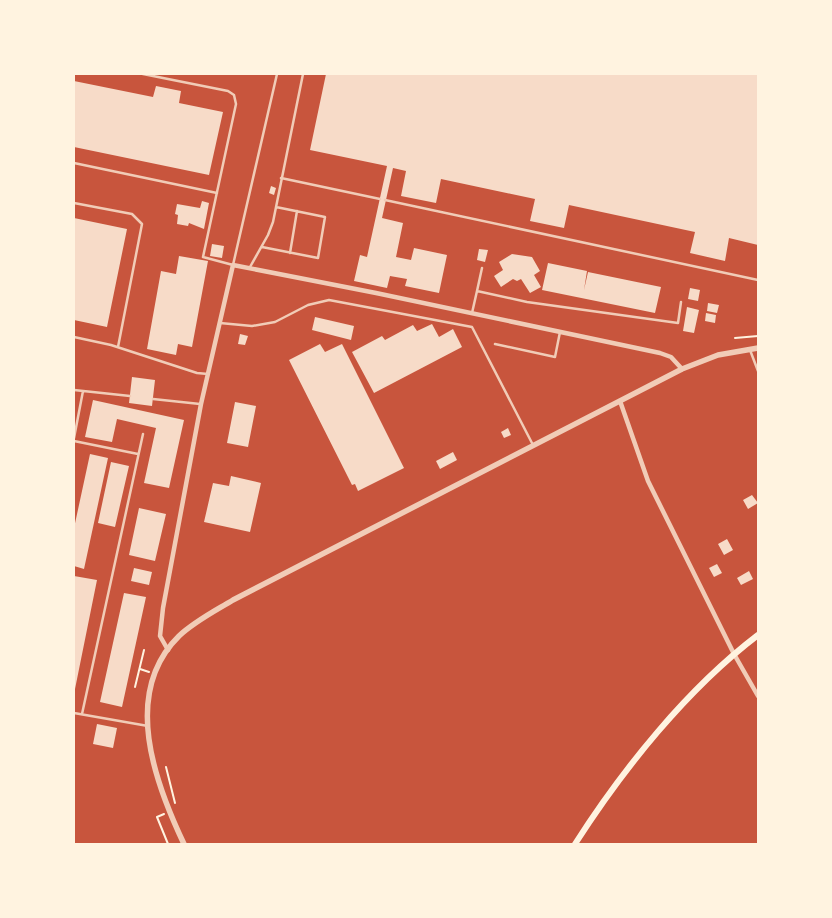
<svg xmlns="http://www.w3.org/2000/svg" width="832" height="918" font-family="Barlow,sans-serif">
  <style>
    .building { fill: #f7dbc8 }
    .lines { fill: none; stroke-linecap: round; stroke-linejoin: round }
    .path { stroke: #fff3e0; stroke-width: 2 }
    .service { stroke: #f1ccb7; stroke-width: 2.5 }
    .minor { stroke: #f1ccb7; stroke-width: 4.5 }
    .tertiary { stroke: #f1ccb7; stroke-width: 5.5 }
    .secondary { stroke: #fff3e0; stroke-width: 6 }
  </style>
  <rect width="100%" height="100%" fill="#c8553d"/>
  <path class="building" d="M326,74H758V245L729,238L725,261L690,253L695,232L569,205L564,228L530,221L535,199L441,179L436,203L401,196L406,171L393,168L382,218L403,223L396,257L411,260L414,248L447,255L439,293L405,286L407,279L390,276L387,288L354,281L360,255L367,257L387,166L310,150Z
    M74,81L153,97L156,86L181,91L179,103L223,112L209,175L74,147Z
    M271,186L276,188L274,195L269,193Z
    M202,201L209,203L204,229L189,223L188,226L177,224L178,215L175,214L177,204L200,208Z
    M74,218L127,229L107,327L74,320Z
    M212,244L224,246L222,258L210,256Z
    M479,249L488,250L485,262L477,260Z
    M512,254L532,257L540,271L534,275L541,287L530,293L521,279L517,281L513,279L501,287L494,276L503,270L499,262Z
    M179,256L208,261L192,347L178,344L176,355L147,349L161,271L176,274Z
    M548,263L587,271L584,290L588,272L661,287L655,313L542,290Z
    M690,288L700,290L698,301L688,299Z
    M708,303L719,305L717,313L707,311Z
    M687,307L699,310L694,333L683,331Z
    M706,313L716,315L715,323L705,321Z
    M315,317L354,326L351,340L312,330Z
    M432,324L439,337L453,329L462,347L374,393L352,352L382,336L385,340L413,325L417,331Z
    M240,334L248,336L245,345L238,344Z
    M320,344L325,352L342,344L404,468L358,491L355,484L352,485L289,360Z
    M132,377L155,380L152,406L129,403Z
    M93,400L184,420L169,488L144,483L156,428L117,419L112,442L85,437Z
    M235,402L256,406L248,447L227,443Z
    M508,428L511,435L504,438L501,432Z
    M453,452L457,460L440,469L436,461Z
    M90,454L108,458L84,569L74,566V528Z
    M111,462L129,466L115,527L98,523Z
    M231,476L261,483L250,532L204,522L213,483L229,486Z
    M752,495L758,503L748,509L743,500Z
    M139,508L166,514L155,561L129,555Z
    M727,539L733,550L724,555L718,544Z
    M717,564L722,573L714,577L709,568Z
    M134,568L152,572L149,585L131,581Z
    M749,571L753,579L741,585L737,578Z
    M74,576L97,580L75,689H74Z
    M124,593L146,597L122,707L100,702Z
    M97,724L117,728L113,748L93,744Z"/>
  <g class="lines">
    <path class="path" d="M735,338L758,336
      M140,669L149,672
      M135,687L144,650
      M166,767L175,803
      M164,814L157,817L168,844"/>
    <path class="service" d="M143,74L228,91L234,95L236,104L203,257L233,265L277,74
      M74,163L217,193
      M281,178L380,199
      M385,200L758,280
      M74,203L132,214L142,224L118,347
      M262,247L318,258L325,217L276,207
      M290,253L297,211
      M250,267L268,235L273,222L303,74
      M477,291L482,268
      M472,313L477,291L527,302L678,323L681,302
      M220,323L252,326L275,322L308,305L329,300L472,327L533,445
      M74,337L111,345L197,373L208,374
      M495,344L555,357L560,332
      M750,350L758,371
      M74,390L130,396
      M153,399L200,404
      M74,438L83,391
      M74,441L138,454
      M74,713L148,726
      M82,714L143,434"/>
    <path class="minor" d="M620,401L648,481L734,654L758,696
      M168,650L160,636L163,608L201,404L233,265L376,293L660,353L671,357L682,369"/>
    <path class="tertiary" d="M184,844C155,783 121,693 179,636C195,621 215,611 233,600L682,369L718,355L758,348"/>
    <path class="secondary" d="M575,844C623,769 687,689 758,635"/>
  </g>
  <rect width="832" height="918" fill="none" stroke="#fff3e0" stroke-width="150"/>
</svg>
